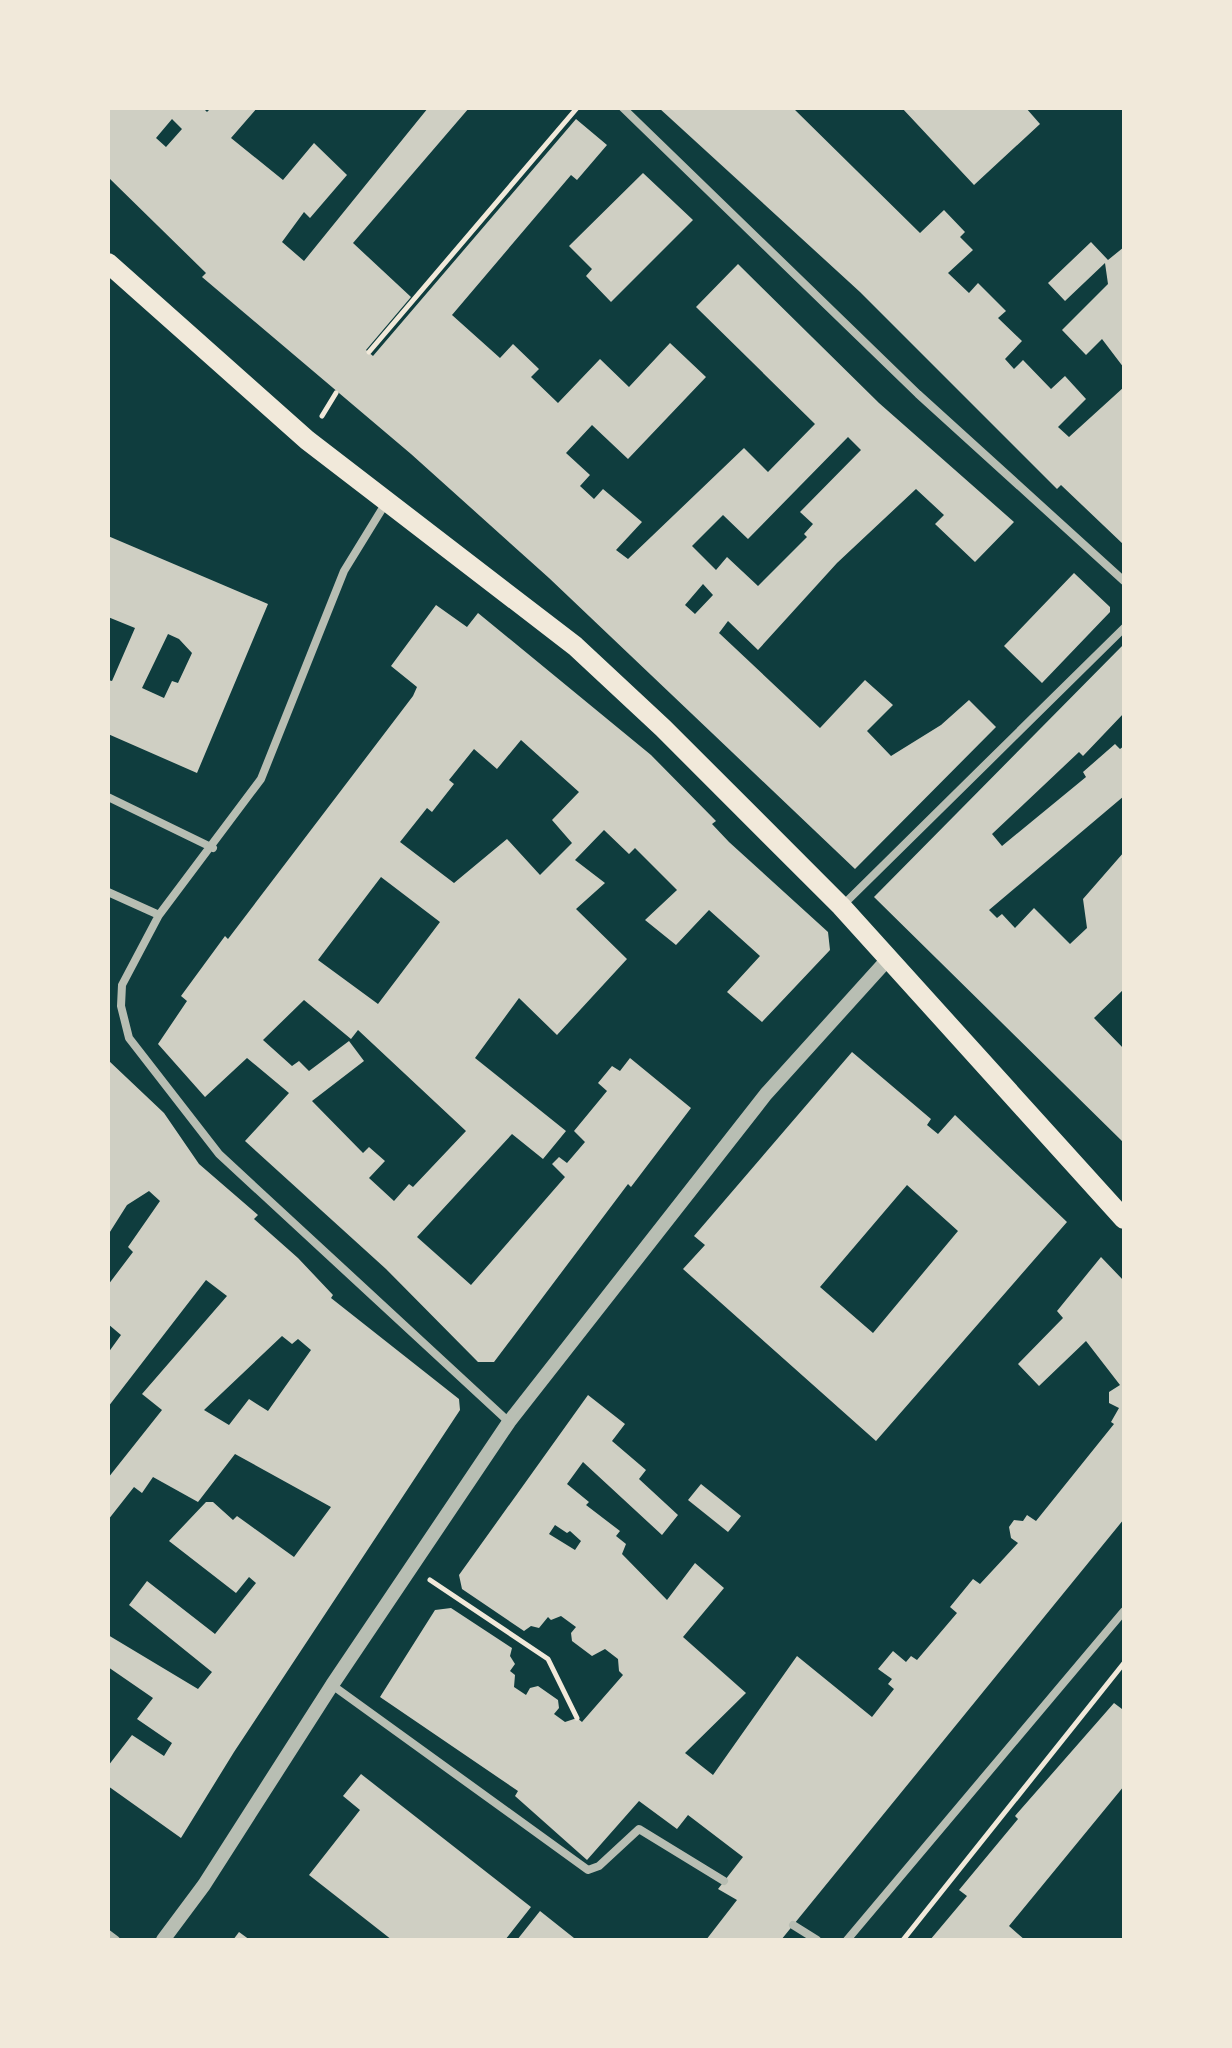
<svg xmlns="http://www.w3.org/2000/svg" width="1232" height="2048" font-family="Barlow,sans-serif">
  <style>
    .building { fill: #cfcfc3; fill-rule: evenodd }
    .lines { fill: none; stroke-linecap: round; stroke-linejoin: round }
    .path { stroke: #f1e9da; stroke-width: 5 }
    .minor { stroke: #b8beb3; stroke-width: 8 }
    .tertiary { stroke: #b8beb3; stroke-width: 14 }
    .primary { stroke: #f1e9da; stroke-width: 20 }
  </style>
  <rect width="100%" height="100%" fill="#0f3d3e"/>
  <path class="building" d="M108,108H203L207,112L211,108H257L231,138L283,180L314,143L347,175L310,218L304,212L282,242L304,261L428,108H469L353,243L411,297L366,350L373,356L576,119L607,145L577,180L571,175L452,315L500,358L513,344L539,369L531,377L558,403L600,359L629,387L670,343L706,377L628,459L592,425L566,453L590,475L580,486L594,499L603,489L642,522L616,550L628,559L744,448L768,472L815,424L696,307L738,264L879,403L1014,522L975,562L935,524L944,515L916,489L837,563L758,650L728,621L719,633L820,728L865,680L893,705L867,731L891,756L941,725L969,700L996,727L855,869L549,578L411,454L202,277L206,273L108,177ZM172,119L182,129L166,147L156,138ZM848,437L861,450L800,512L813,524L804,534L807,537L758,586L727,557L716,570L692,546L723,515L748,539ZM703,584L713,595L695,614L685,605Z
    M659,108H793L920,233L944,210L965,232L960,237L973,250L948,273L969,293L978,283L1006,311L998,318L1022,341L1005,359L1014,369L1023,360L1051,389L1065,376L1086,399L1058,427L1069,437L1124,387V545L1061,485L1057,489L860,292Z
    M902,108H1026L1040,124L974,185Z
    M643,173L693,220L611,302L586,276L592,269L569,246Z
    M1091,242L1108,260L1124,247V368L1102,339L1086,355L1062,330L1108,284L1105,263L1065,301L1048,283Z
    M108,536L268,604L197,773L108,734V680L112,681L135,628L108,617ZM168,634L179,639L192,653L178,683L172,681L164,698L142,688Z
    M1074,573L1110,607V612L1042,683L1004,646Z
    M436,605L467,627L478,613L651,755L716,821L712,824L729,842L828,932L830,950L762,1022L727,992L760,956L709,910L676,945L645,920L677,890L635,848L629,854L604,830L575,860L605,883L576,909L627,959L557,1035L519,998L475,1058L566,1131L543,1159L512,1134L417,1237L471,1285L565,1177L552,1164L559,1157L567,1163L585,1142L574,1131L607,1091L598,1083L612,1066L620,1071L630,1058L691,1108L631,1187L628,1184L494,1362H478L386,1269L245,1141L289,1093L247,1058L205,1097L158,1044L187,1001L181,996L225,936L228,939L413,696L417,687L391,666ZM521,740L579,792L552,820L572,843L540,875L507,839L454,883L400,842L427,808L432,812L454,784L449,780L474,749L497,769ZM381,877L440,922L378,1004L318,960ZM304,1000L351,1039L358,1030L466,1131L413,1187L409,1184L394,1201L369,1178L385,1161L369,1147L363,1153L312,1101L364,1061L349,1041L309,1071L299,1061L292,1066L263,1040Z
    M1124,644V713L1083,756L1079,752L992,834L1002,846L1086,777L1083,772L1115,744L1120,749L1124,746V796L989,910L997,918L1002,914L1015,928L1034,908L1070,944L1087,928L1083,899L1124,852V989L1094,1018L1124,1049V1143L874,897Z
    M852,1052L931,1119L927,1125L938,1134L955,1115L1067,1222L876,1441L683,1269L705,1245L694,1236ZM907,1185L958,1231L873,1333L820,1287Z
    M108,1060L164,1113L199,1164L258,1215L254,1219L298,1258L333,1295L331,1298L459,1399L460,1410L234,1752L181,1838L108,1786V1766L132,1735L164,1756L172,1743L137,1719L153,1698L108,1667V1635L198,1689L212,1672L129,1605L147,1581L215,1634L256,1583L249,1577L236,1593L169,1541L206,1502H213L233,1520L237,1516L294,1557L331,1507L235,1454L198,1502L153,1477L142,1493L134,1487L108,1520V1478L162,1410L142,1394L227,1296L206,1280L108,1407V1353L121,1335L108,1324V1285L133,1252L128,1247L160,1201L149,1191L127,1205L108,1235ZM282,1336L292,1344L298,1339L311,1350L268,1411L249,1399L229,1425L204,1410Z
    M1101,1257L1124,1281V1519L781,1940H706L737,1900L718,1889L743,1857L688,1815L677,1829L639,1801L587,1860L515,1796L518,1791L380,1697L435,1610L451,1608L512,1648L510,1656L515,1664L510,1671L515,1675L514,1687L526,1695L530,1688L538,1686L558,1700L559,1708L554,1714L565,1722L577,1718L582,1722L623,1675L619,1671L618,1659L605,1649L592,1656L572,1641L571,1633L576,1627L561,1616L551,1620L548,1617L539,1628L531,1626L524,1631L462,1589L459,1575L588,1395L625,1424L612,1441L646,1470L639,1479L678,1515L662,1535L583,1462L567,1484L589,1502L586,1505L620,1531L616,1536L626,1544L622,1554L667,1600L695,1563L724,1588L683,1637L746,1693L685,1753L713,1775L797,1656L872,1717L894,1689L888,1684L892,1679L878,1669L893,1651L906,1662L911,1656L917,1660L957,1613L950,1607L973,1579L980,1584L1018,1543L1011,1538L1009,1527L1014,1520L1023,1521L1027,1515L1036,1521L1114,1424L1111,1422L1119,1408L1109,1403V1392L1120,1385L1086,1341L1039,1386L1018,1364L1063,1318L1057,1311ZM555,1525L567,1533L570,1531L581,1541L575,1550L549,1534Z
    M701,1484L741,1516L728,1532L688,1500Z
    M1114,1703L1122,1709L1124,1706V1786L1009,1926L1025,1940H930L967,1896L959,1890L1018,1819L1015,1816Z
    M361,1774L531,1907L505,1940H392L309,1875L360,1810L343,1796Z
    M540,1911L574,1938L572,1940H517Z
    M239,1932L250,1940H233Z"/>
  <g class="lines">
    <path class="path" d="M369,352L577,108
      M322,416L336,393
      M430,1580L548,1659L577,1718
      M903,1940L1124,1663"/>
    <path class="minor" d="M623,108L918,394L1124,581
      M387,501L344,571L261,779L159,915L122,985L121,1006L129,1038L219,1154L509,1422
      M108,797L213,848
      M108,892L159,915
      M842,906L1124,628
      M332,1685L588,1870L599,1866L639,1829L724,1881
      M793,1925L817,1940
      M108,1934L116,1940
      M847,1940L1124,1611"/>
    <path class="tertiary" d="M163,1940L204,1885L332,1685L509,1422L766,1094L888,959"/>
    <path class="primary" d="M108,263L307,440L575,646L663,728L841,906L1124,1219"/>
  </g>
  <rect width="1232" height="2048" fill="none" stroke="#f1e9da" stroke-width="220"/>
</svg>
